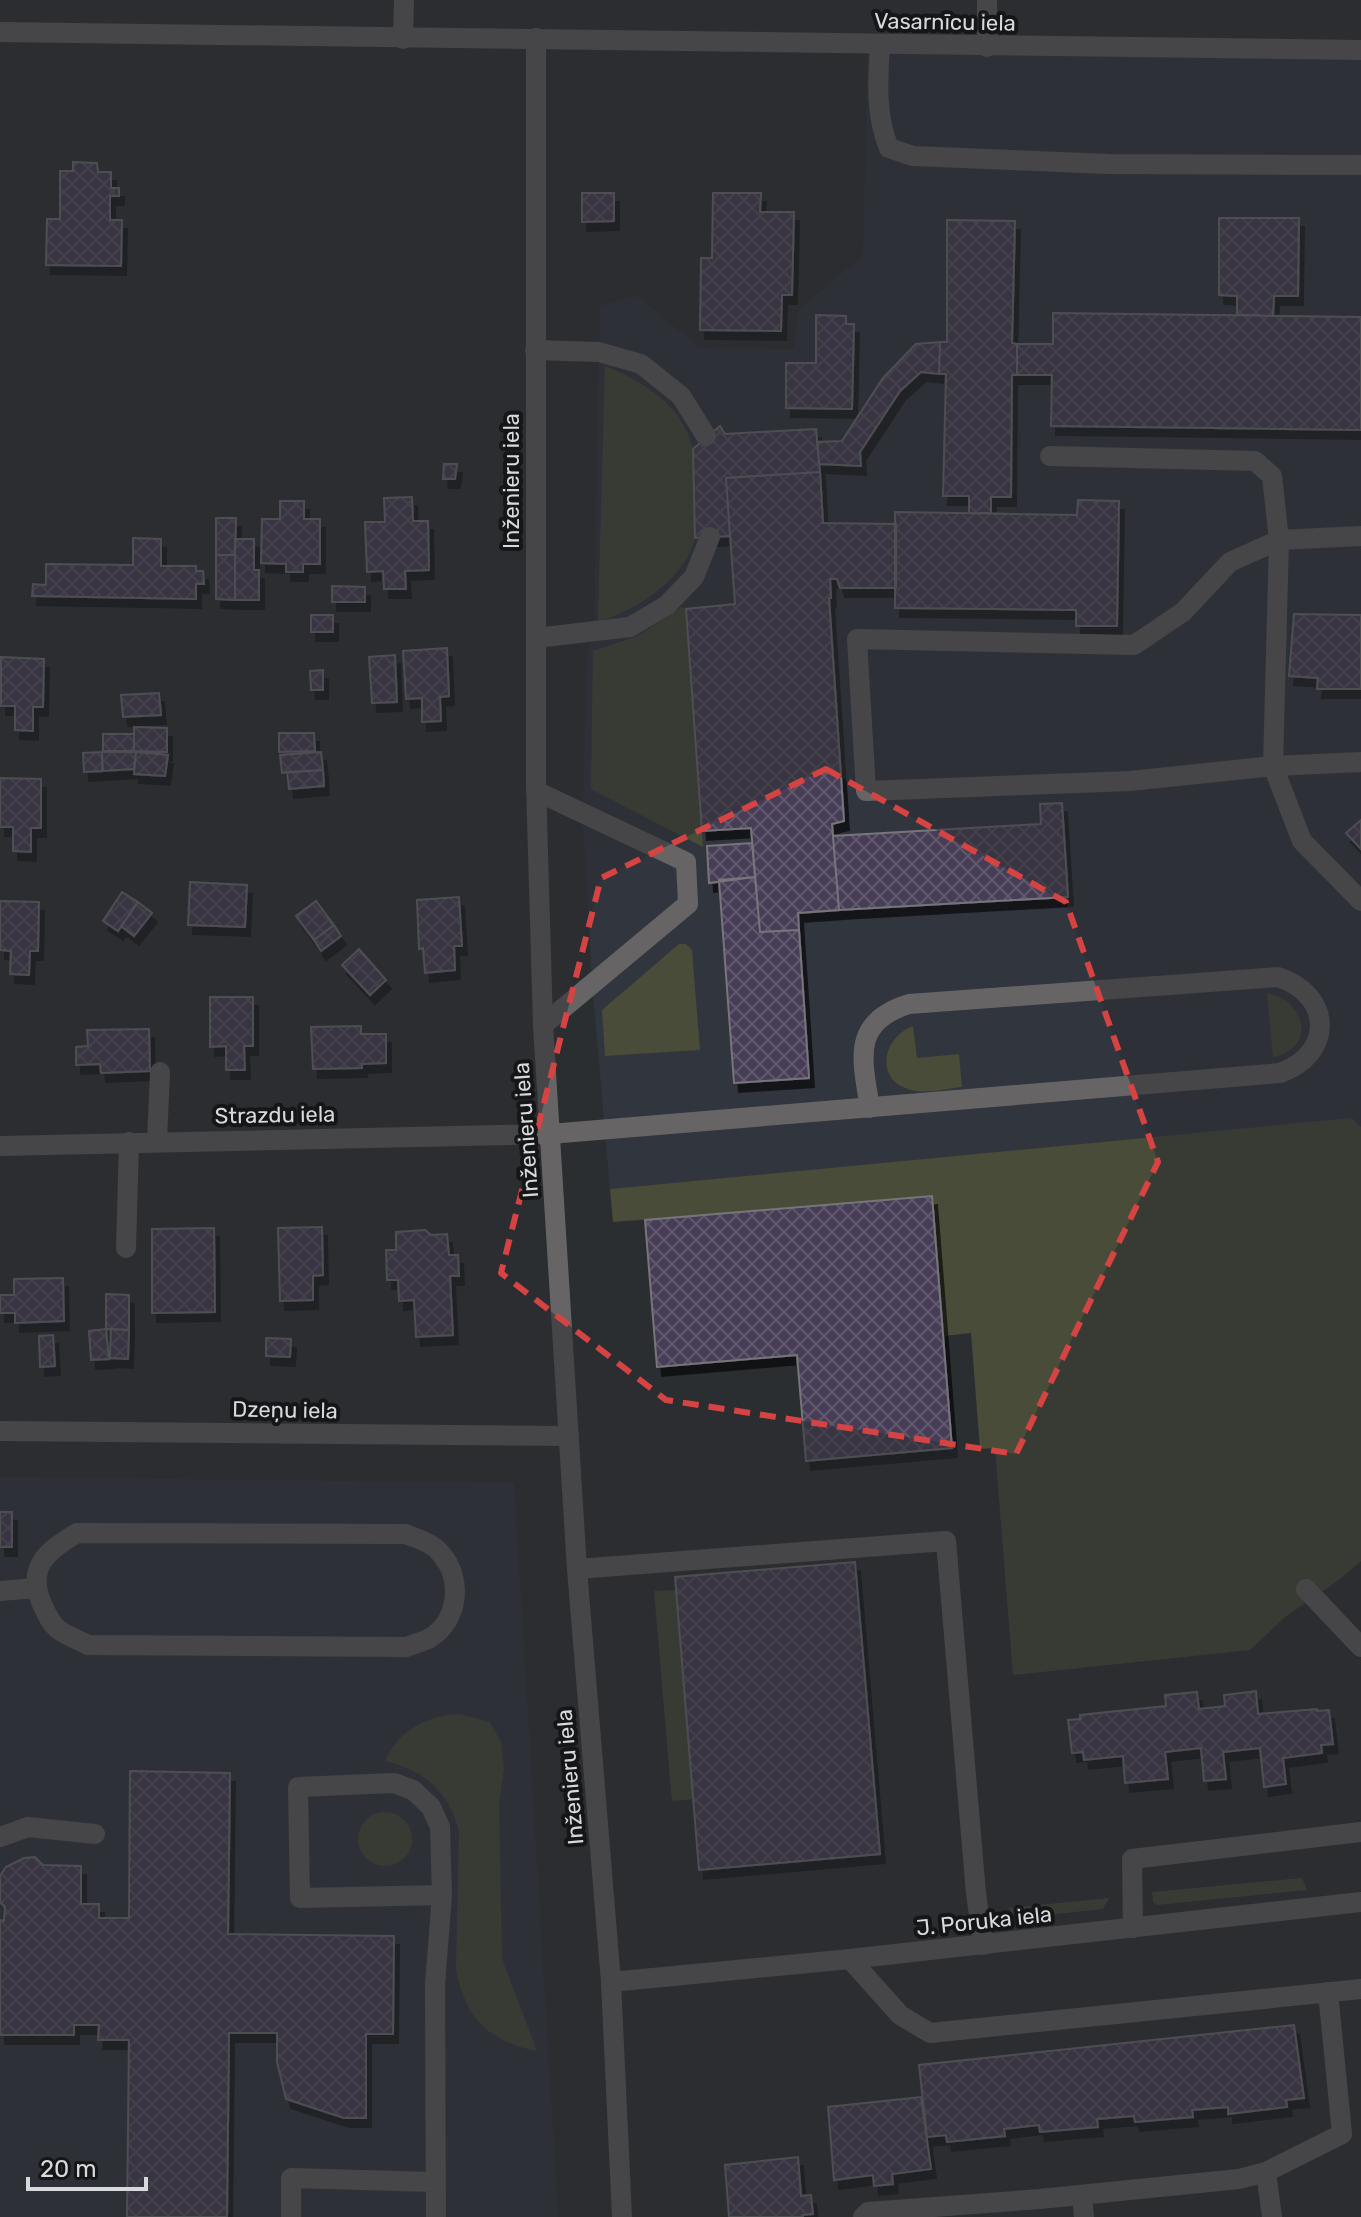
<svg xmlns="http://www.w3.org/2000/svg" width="1361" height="2217" font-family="Rubik,sans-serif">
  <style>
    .built { fill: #30353e }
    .green { fill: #484c38 }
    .building { fill: url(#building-cross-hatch); stroke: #77757a; stroke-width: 2; filter: url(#shadow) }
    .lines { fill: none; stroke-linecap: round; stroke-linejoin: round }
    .service { stroke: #676465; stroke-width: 20 }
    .minor { stroke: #676465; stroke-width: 20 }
    .tertiary { stroke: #676465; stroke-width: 20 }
    .marked { fill: none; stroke: #d64343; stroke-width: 6; stroke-dasharray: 16 10; stroke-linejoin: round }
    .labels { text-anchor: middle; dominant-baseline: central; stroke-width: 8; stroke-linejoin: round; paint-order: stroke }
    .street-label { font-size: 22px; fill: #d7d9dc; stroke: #151617 }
  </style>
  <defs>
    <pattern id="building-cross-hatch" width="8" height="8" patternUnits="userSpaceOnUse" patternTransform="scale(2)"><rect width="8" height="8" fill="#463c56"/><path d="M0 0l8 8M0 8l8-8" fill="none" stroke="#60586e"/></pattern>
    <filter id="shadow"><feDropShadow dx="5" dy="9" stdDeviation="0" flood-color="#0009"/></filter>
  </defs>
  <rect width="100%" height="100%" fill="#2b2e31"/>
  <path class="built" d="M868,44L1361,50V1127L1352,1118L941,1160L610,1189L592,983L583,814L587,653L594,633L600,306L637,296L700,348L794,349L799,309L863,256Z
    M0,1477L514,1483L558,2217H0Z"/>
  <path class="green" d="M605,366C637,379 668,396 685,428C696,447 694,467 694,488C694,503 697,521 695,536C689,576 634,613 598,621Z
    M681,607L686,609L703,847L591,789L593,651L638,636Z
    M679,944H686L692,950L700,1050L605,1056L602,1010Z
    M1267,993C1306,1001 1317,1048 1273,1057Z
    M913,1026L917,1058L959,1054L962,1087C946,1089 927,1094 911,1090C875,1082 881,1038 913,1026Z
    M1352,1118L1361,1127V1561L1336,1582L1285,1617L1250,1650L1013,1675L995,1448L980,1449L971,1333L944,1336L932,1197L613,1222L610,1189Z
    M676,1590L693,1799L672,1801L654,1591Z
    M459,1714L490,1722L501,1742L504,1769L499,1803L502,1959L537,2051C488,2041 466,2018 456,1970L459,1831C449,1791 424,1770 385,1761C399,1730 426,1716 459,1714Z
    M358 1839a27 27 0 1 1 54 0a27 27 0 1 1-54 0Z
    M1302,1878L1307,1890L1157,1905L1153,1902L1152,1892Z
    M1109,1898L1103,1909L1018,1918L1008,1908Z"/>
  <path class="building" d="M73,162L97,163L98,172H111V188H119V196H110V220H122L121,266L46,265L47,219H60V171H73Z
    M582,193H614V221L582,222Z
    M713,193H761L760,212H794L792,295H782L781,331L700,330L701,258H712Z
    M1219,218H1299L1298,296H1274L1273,316L1237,315V296L1219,295Z
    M947,220L1015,221L1012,343L1017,344V375H1012L1011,497H991V513H969V496H943L946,374H939L940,342H947Z
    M1053,313L1361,317V430L1051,426L1052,375H1017V344H1053Z
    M816,315L846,316V324H854L852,409L786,408V363H816Z
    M940,342L939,374L921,372L900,391L860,452L861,466L819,464L817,442L842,441L883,378L916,344Z
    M720,426L725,434L816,429L820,472L726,478L730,536L695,538L693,449Z
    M444,464H457L455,479H443Z
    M820,472L823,523L896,524V588H840L837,579H830L831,598H829L844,821L832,824L839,910L798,913L799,930L760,932L751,828L702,831L686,609L735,604L726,478Z
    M412,497L413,521H428L429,570L405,571L406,589H384L383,571L367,572L365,522H385L384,498Z
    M1078,500L1119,501L1117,626H1076V610L895,608V512L1077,515Z
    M280,501H304V519H320V564H303V572H286V564L261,563L262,519H280Z
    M216,518H236L235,555H216Z
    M133,538L161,539V566H196V571H203L204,584H196V599L32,596L33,584L46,585V564L133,565Z
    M235,539H254V570H259V600H235Z
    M216,555H235V600L216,599Z
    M332,586L365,587V602H332Z
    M1294,614L1361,615V689H1317L1318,678L1289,676Z
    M311,615H333V632H311Z
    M447,648L449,696L440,697L441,721L422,722V698L406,699L403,651Z
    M395,655L397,702L372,703L369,657Z
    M1,657L44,659L43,707H33V731L15,730V706H1Z
    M323,670V690H311L310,671Z
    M159,693L161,715L123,717L121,695Z
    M134,727L167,728V752L134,751Z
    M279,733H314L315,751L279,752Z
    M103,734H134V751H103Z
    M102,752H136L134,769L102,771Z
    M102,752L103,771L84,772L83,753Z
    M136,752L168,755L165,776L134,774Z
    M321,752L323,770L282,773L280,755Z
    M323,770L324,786L289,789L287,772Z
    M0,778L41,779V828H31V852L13,851V827H0Z
    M1062,803L1068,897L839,910L833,836L1041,824L1040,804Z
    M1361,820V849L1346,833Z
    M752,843L755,877L709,883L707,846Z
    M755,877L760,932L799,930L809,1078L734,1083L719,880Z
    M190,882L247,885L245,927L188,925Z
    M122,892L138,902L118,931L103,921Z
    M459,897L462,946H454L455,970L425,973L423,948L419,949L417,900Z
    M0,901L39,902L38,951H30L29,975L10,974L11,951L0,950Z
    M316,901L334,925L314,940L296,916Z
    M138,902L152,913L134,936L121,926Z
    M334,925L341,936L321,951L314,940Z
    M359,949L386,980L370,995L342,965Z
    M210,997H253V1046H244L245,1070H226V1046L210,1047Z
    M361,1026V1034H386V1063L362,1064V1068L313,1069L311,1027Z
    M149,1029L150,1071L101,1073L100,1064L76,1065V1047L88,1046L87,1030Z
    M932,1196L952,1448L806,1461L797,1355L657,1367L645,1220Z
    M322,1227L323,1275L313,1276V1300L280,1301L278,1228Z
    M214,1228L215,1312L152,1313V1229Z
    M425,1230L431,1235L447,1234L449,1255H458L459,1276H450L453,1335L416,1337L414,1300L399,1301L398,1280H387L386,1250H396V1232Z
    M63,1278L64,1321L15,1323V1313H0V1295H14V1279Z
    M106,1294L129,1295V1330L106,1329Z
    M106,1329L109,1359L91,1360L89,1331Z
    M111,1329L129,1330L128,1359L110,1358Z
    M53,1335L55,1366L40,1367L39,1336Z
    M266,1338L291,1339L290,1357L266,1356Z
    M0,1512H12V1547H0Z
    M855,1562L880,1854L699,1870L675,1577Z
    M1256,1691L1258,1714L1317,1709V1711L1329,1710L1333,1744L1321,1745L1322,1753L1283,1758L1286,1784L1264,1787L1260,1748L1223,1752L1226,1779L1204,1781L1201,1748L1165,1752L1168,1779L1125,1783L1123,1756L1084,1760L1083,1752L1072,1753L1068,1720L1080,1719V1715L1166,1706L1165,1695L1197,1692L1199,1709L1225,1706L1224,1695Z
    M130,1771L230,1773L228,1934L394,1936L393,2034H366V2118H344L286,2099L277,2062V2033H229L227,2217H127L129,2040H98L99,2025H74V2035H0V1920L4,1921L5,1907L0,1902V1876L6,1867L24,1858L35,1857L43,1865L81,1866V1904H99V1918H129Z
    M1294,2025L1304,2098L1286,2100L1287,2107L1228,2114V2107L1192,2110L1193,2117L1135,2122L1134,2116L1097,2119L1098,2127L1040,2132L1039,2125L1004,2129L1005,2136L947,2142L946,2135L927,2137L919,2065Z
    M921,2097L931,2169L892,2174L893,2184L874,2186L873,2175L834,2180L828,2107Z
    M798,2157L801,2196L811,2195L813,2214L802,2215L803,2217H729L725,2165Z"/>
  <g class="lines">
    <path class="service" d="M535,350L599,352L641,364L681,396L706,436
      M1050,456L1255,461L1272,476L1279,540L1230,562L1183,612L1134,645L857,639L866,791L1130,781L1273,766L1361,762
      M1361,536L1279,540L1273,766L1302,841L1361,901
      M536,638L630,627L667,605L694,577L710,537
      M536,791L686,862L688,904L543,1025
      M550,1134C793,1115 1036,1094 1280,1073C1334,1054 1333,995 1278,977L909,1004C851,1022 862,1059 870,1108
      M157,1141L160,1072
      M126,1248L129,1142
      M77,1533L405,1534C419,1539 433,1543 442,1555C463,1580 458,1621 430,1638C423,1642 413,1644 406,1647L88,1645C79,1640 67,1636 59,1630C51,1624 46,1613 42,1604C26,1567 47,1551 77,1533Z
      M577,1569L946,1541L976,1893L983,1945
      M1306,1589L1361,1647
      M0,1591L35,1588
      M0,1837L28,1827L95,1834
      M291,2217V2178L434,2182
      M436,2217L435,1984L442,1895L440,1827L431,1807L413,1790L394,1783L298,1787L300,1898L442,1895"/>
    <path class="minor" d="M403,39L404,0
      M880,44C878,79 875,115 889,148L913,156L1109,164L1361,165
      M987,47V0
      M0,1146L550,1134
      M0,1431L569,1436
      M1133,1928L1132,1859L1361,1832
      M850,1959L900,2015L930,2033L1361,1989
      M1266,2172L1342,2134L1328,1992
      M1082,2195L1084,2217
      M863,2217L868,2212L1040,2199L1239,2179L1266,2172L1272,2217"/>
    <path class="tertiary" d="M0,32L1361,50
      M536,38V783L543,1025L577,1569L611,1982L622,2217
      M611,1982L850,1959L1361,1902"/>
  </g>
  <path d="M0 0H1361V2217H0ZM826,769L1066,902L1158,1162L1016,1454L666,1400L501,1273L601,878Z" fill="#2b2e31" fill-opacity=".55" fill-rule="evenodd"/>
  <path class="marked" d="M826,769L1066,902L1158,1162L1016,1454L666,1400L501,1273L601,878Z"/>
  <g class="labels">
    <g class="street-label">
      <text transform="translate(945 22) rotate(1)">Vasarnīcu iela</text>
      <text transform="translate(511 481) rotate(-90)">Inženieru iela</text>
      <text transform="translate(275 1115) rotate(-1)">Strazdu iela</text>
      <text transform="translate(526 1130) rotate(-94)">Inženieru iela</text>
      <text transform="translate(285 1410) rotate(1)">Dzeņu iela</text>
      <text transform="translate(570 1777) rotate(-95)">Inženieru iela</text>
      <text transform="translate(984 1921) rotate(-6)">J. Poruka iela</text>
    </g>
  </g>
  <path d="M28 2177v12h118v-12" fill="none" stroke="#d7d9dc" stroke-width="4"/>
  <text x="40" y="2177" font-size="24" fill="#d7d9dc" stroke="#151617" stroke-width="6" paint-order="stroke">20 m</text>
</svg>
